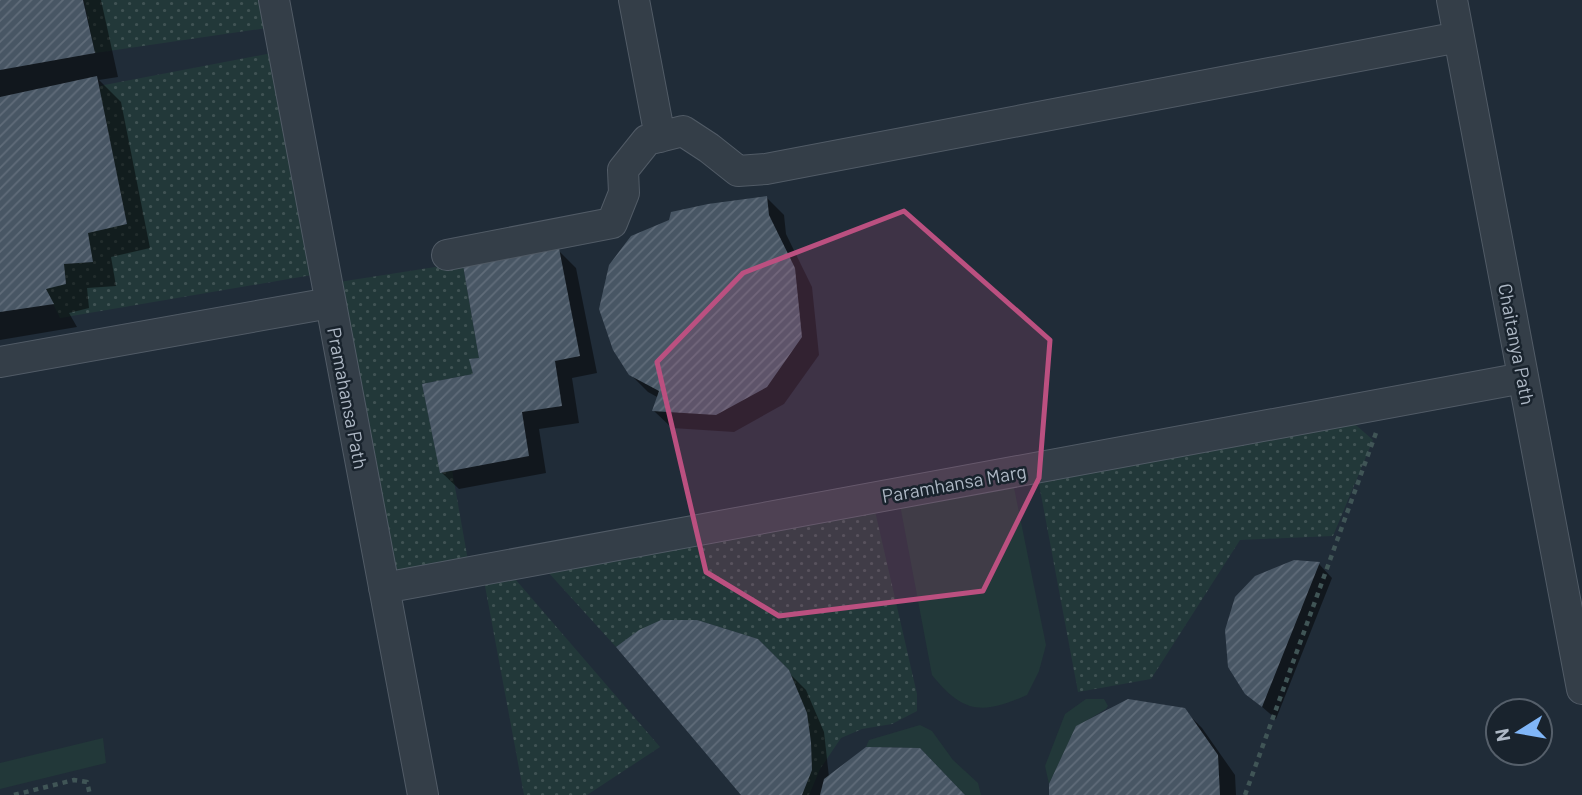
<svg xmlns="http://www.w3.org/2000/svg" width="1582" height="795" font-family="Barlow,sans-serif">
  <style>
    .green { fill: #223839 }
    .garden { fill: url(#garden-dots) }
    .shadow { fill: #0007 }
    .building { fill: url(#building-hatch) }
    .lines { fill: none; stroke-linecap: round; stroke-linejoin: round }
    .minor-casing { stroke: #515b66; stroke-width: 32 }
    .path { stroke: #405556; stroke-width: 4.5; stroke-dasharray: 5 5; stroke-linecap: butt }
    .minor { stroke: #343e48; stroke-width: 30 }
    .marked { fill: #bb5080; fill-opacity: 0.2; stroke: #bb5080; stroke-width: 5; stroke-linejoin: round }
    .labels { text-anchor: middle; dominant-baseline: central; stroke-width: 5; stroke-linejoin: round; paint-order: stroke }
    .street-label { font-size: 19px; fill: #aeb8c5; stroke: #19232d }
  </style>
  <defs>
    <pattern id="garden-dots" width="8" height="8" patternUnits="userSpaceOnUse" patternTransform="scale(1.75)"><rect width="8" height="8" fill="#223839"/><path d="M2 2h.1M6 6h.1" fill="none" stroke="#405354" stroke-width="1.8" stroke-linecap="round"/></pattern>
    <pattern id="building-hatch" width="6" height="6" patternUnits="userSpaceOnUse" patternTransform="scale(1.75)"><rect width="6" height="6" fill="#485664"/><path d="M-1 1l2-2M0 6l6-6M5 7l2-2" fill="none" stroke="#606c79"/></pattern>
  </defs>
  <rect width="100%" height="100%" fill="#202c38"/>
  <path class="green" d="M1011,473L1046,645L1039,671L1027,695C984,714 964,715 932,675L898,494Z
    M1086,699H1104L1108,706L1106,709L1076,727L1049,784L1045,766L1065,714Z
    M920,725L932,731L953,760L978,783L981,795H965L920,748L866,747L869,740Z
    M103,738L106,763L0,789V763Z"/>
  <path class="garden" d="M84,0H261L267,28L95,53Z
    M272,53L312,275L60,318L46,289L64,264L92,262L88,233L127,223L99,86Z
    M448,265H463L479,358L470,359L473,374L422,384L440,472L452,470L470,572L384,588L326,284Z
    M1341,412L1373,440L1333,536L1240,540L1151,679L1078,692L1036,468Z
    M872,498L917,694V711L892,724L862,729L841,738L820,769L809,795H802L812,769L811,742L807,713L789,670L758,639L697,620H661L634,634L616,647L537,560Z
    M504,566L660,747L587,795H524L482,570Z"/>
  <path class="shadow" d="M0,0H101L118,77L99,80L121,102L150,248L111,257L116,286L87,288L89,308L69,313L77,327L0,340Z
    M766,197L784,215L786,234L812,287L819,355L784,404L734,432L672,428L654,411L659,398L648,392L630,374Z
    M558,250L576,268L597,373L572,378L579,423L539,429L546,473L459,489L441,472L475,375L482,360Z
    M1319,564L1332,578L1276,719L1246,693Z
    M757,641L806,690L824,732L829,777L963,795H743Z
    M1184,710L1202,728L1235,775L1236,795H1051Z"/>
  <path class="building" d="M0,0H83L95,53L0,70Z
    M97,76L127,224L88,233L93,262L64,264L66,284L46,289L54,304L0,312V97Z
    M767,196L769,215L795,268L802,337L767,387L716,415L652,411L659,391L629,375L613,350L599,309L609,265L631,236L669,220L671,212L708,204Z
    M559,248L580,356L555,361L562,406L522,412L529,456L440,473L422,384L473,374L469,359L479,358L463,265Z
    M1294,560L1320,562L1262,707L1245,694L1228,667L1225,630L1235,597L1255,576Z
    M661,620H697L758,639L789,670L807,713L811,742L812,770L802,795H741L616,647L639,630Z
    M1128,699L1185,708L1218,755L1220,795H1049V784L1076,726Z
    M866,747L920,748L965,795H820L824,779Z"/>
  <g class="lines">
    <g class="minor-casing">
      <path id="minor" d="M274,0L423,795
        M634,0L660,137
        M1452,0L1582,689
        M447,255L612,223L624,193L623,170L647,140L683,131L709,148L738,171L766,169L1459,37
        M0,362L330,303
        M384,588L1523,378"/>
    </g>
    <path class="path" d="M14,795L74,780L87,782L90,795
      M1245,795L1377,430"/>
    <use href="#minor" class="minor"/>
  </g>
  <path class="marked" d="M904,211L1050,340L1039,478L983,591L779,616L706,572L657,362L743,273Z"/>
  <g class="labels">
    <g class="street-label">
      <text transform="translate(1517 344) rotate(79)">Chaitanya Path</text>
      <text transform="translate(348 398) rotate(79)">Pramahansa Path</text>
      <text transform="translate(954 483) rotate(-10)">Paramhansa Marg</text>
    </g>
  </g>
  <g transform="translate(1519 732) rotate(259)"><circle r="33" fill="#19232d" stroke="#555f6a" stroke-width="2"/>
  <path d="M0-5L12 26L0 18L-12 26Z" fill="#80b6f8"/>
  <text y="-10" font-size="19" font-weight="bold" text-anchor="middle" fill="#aeb8c5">N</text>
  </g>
</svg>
